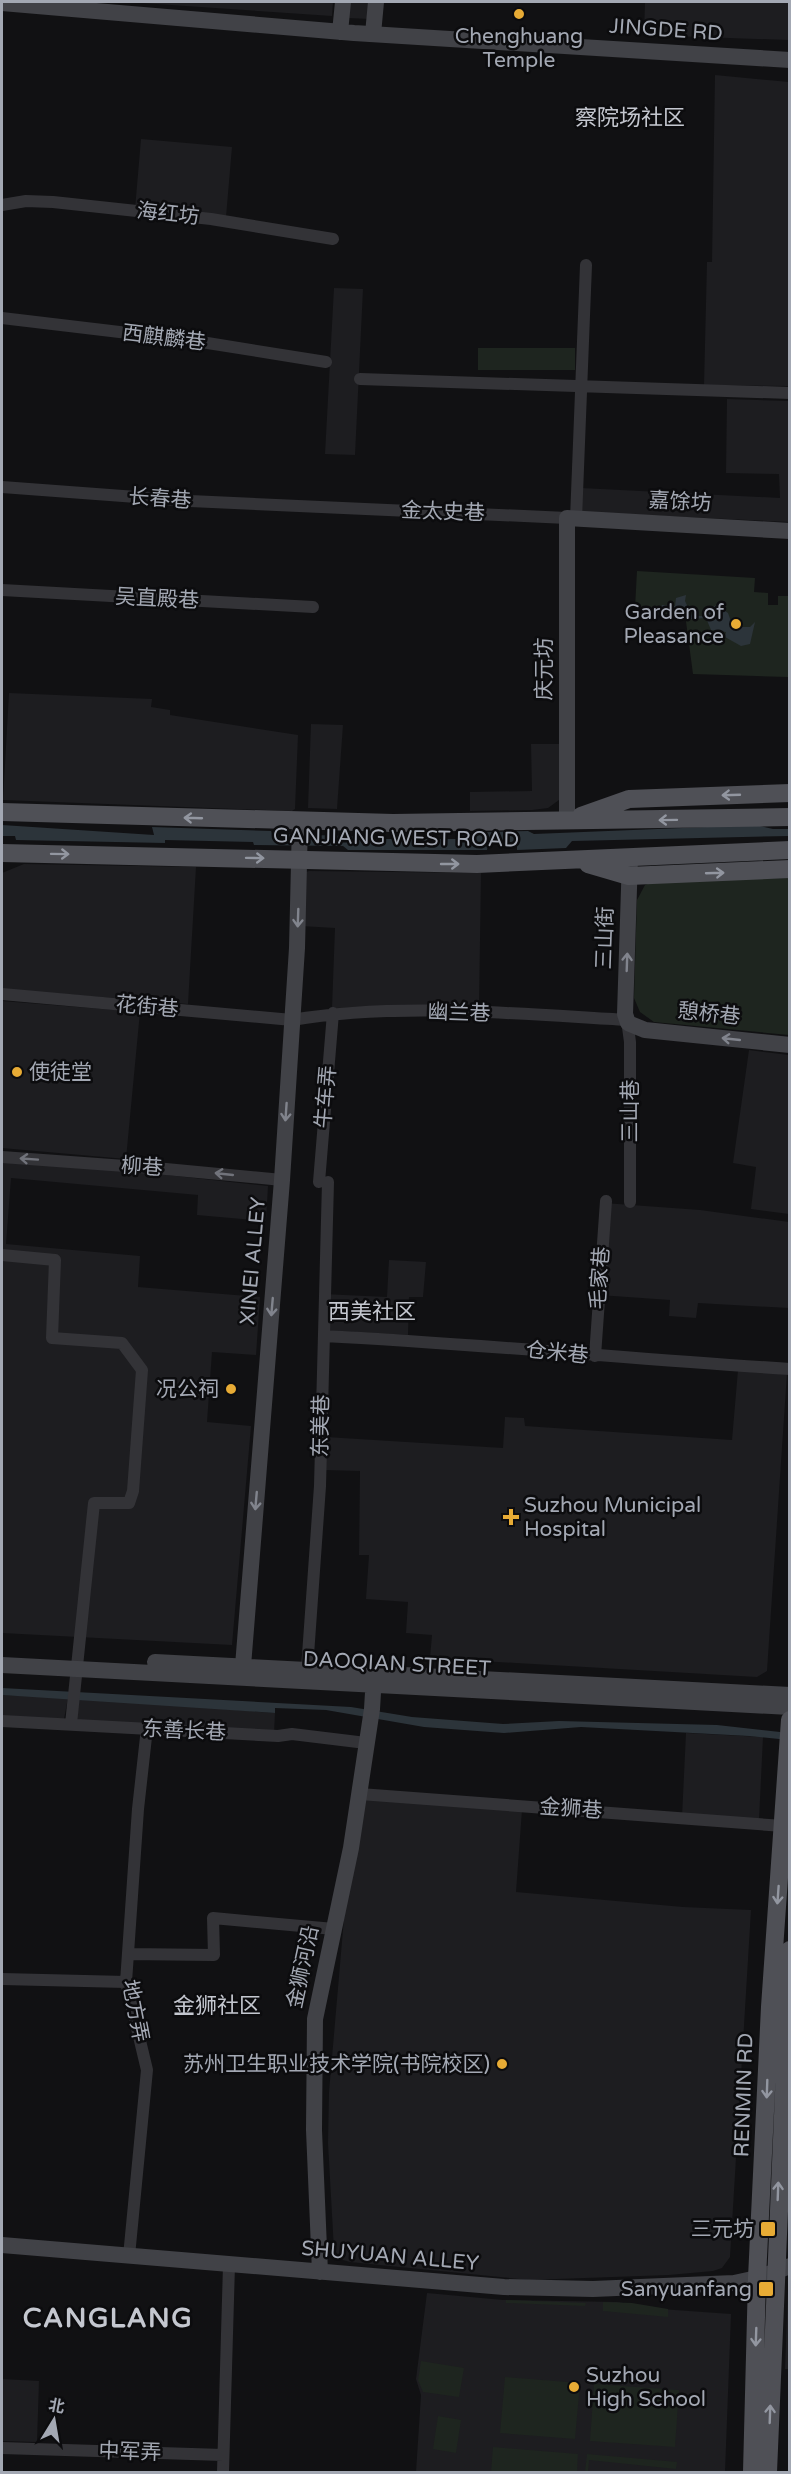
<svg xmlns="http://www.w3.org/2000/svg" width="791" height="2474" font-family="'Varela Round','Noto Sans SC',sans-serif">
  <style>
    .built { fill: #1d1d20 }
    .green { fill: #1e251f }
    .water { fill: #2c343a }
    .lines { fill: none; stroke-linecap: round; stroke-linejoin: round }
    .street { stroke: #333337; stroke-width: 12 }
    .secondary { stroke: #414247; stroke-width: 16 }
    .primary { stroke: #4f5056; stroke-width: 18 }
    .oneway { stroke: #9296a0 }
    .oneway2 { stroke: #81848d }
    .oneway3 { stroke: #71737b }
    .poi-dot { fill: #e7ab35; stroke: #0c0c0e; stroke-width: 2 }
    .labels { text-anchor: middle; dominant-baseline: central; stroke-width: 5; stroke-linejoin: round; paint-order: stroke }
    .street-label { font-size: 21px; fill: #a3a8b3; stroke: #0c0c0e }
    .poi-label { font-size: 21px; fill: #a3a8b3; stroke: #0c0c0e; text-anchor: end }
    .neighbourhood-label { font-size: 22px; fill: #c4c7cf; stroke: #0c0c0e }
    .district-label { font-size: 27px; font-weight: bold; letter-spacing: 1.5px; fill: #c4c7cf; stroke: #0c0c0e }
  </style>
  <rect width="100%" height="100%" fill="#111113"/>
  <path class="built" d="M127,2H333L332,16Z
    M350,2H371L370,19L348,18Z
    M645,2H789V40L644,35Z
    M715,75L789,82V386L704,385L707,262H712Z
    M141,139L232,147L226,217L135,209Z
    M334,288L363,289L355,455L325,454Z
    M727,399L789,401V522L580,512L581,488L780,498L779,474L726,473Z
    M9,693L152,699L151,707L170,710V715L298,735L295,809L292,811L3,800Z
    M311,724L343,725L337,809L308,808Z
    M531,744H561L559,800L548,808L532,810L470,811V792L532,791Z
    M24,864L196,867L188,1004L2,989V873Z
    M309,871L481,873L479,1007L332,1008L335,928L301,926L306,872Z
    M2,1001L140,1012L126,1159L2,1148Z
    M749,1050L789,1055V1214L751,1209L756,1167L733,1163Z
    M2,1161L121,1170L268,1186L266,1221L197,1215L198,1195L11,1178L6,1244L140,1256L138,1287L260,1297L256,1355L212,1352L207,1422L251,1426L232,1645L2,1633Z
    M604,1203L700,1210L789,1222V1308L698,1303L696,1318L669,1316L670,1300L599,1295Z
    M389,1260L426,1262L423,1297H409L408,1335L322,1330L323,1294L387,1297Z
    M738,1370L787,1373L767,1671L757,1677L430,1658L432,1635L406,1633L408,1602L366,1599L369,1555H359L360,1471L324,1470L326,1437L503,1448L505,1417L524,1418L525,1426L732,1440Z
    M2,1695L68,1698L64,1719L2,1716Z
    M79,1698L275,1713L274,1733L76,1720Z
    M686,1733L763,1737L759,1820L682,1817Z
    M365,1799L522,1810L516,1892L683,1907L751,1910L730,2257L722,2268L713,2271L669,2275L529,2280L350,2262L343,2260L334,2250L328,2143L329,2092L345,1907Z
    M788,2290H789V2369H785Z
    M427,2293L503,2300L617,2302L661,2309L731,2314L725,2472H416L421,2395L416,2379Z
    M2,2379L39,2381L37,2442L2,2441Z"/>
  <path class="green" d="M478,348H575V370H478Z
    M637,571L755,578L754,592L768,593V605H778V596H789V594L788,677L693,674L685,614L652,615V608H635Z
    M789,878V1035L654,1022L640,1012L634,998L637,900L645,885L655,881Z
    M506,2300L586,2303L585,2306L506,2303Z
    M603,2302L632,2303L668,2309V2317L603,2311Z
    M421,2361L464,2368L459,2397L423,2392L418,2380Z
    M505,2377L580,2383L575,2439L500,2433Z
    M594,2384L679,2390L675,2447L590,2441Z
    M438,2416L461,2420L456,2453L433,2449Z
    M493,2447L578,2454L577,2472H491Z
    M587,2454L677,2462L676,2469L589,2460L588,2472H585Z"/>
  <path class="water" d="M686,595L685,601L692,616H705L710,608L717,605L728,613L733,627H750L755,622L750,644L741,646L725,637L726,632L711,630L706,618L691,619L685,609L667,607L661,609L662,605L675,606L676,598Z
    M2,825L154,835L152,827L271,831L272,834L352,836L361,839H461V833L528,831L534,834L756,825L773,829H790L789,836L572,841L566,848L517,850V845L488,844L487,850H348L343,846L254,845L253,842L165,840V843L16,840L15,836H2Z
    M2,1688L351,1707L412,1717L503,1724L559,1721L717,1725L789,1733V1740L749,1736L581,1727L504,1733L424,1727L326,1710L275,1708V1713L2,1695Z"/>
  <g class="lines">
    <path class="street" d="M2,205L26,201L53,202L211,219L333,239
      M2,318L195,341L326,362
      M360,379L790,393
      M2,487L190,501L567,518
      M576,519L586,265
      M2,590L313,607
      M2,994L292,1020C398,1002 520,1014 627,1020L630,1042V1202
      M2,1157L166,1169L282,1180
      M319,1182L333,1013
      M2,1255L55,1260L52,1338L122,1343L142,1370L133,1491L129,1503H94L71,1724
      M324,1336C480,1344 634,1359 790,1369
      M595,1356L606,1201
      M307,1669L320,1486L328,1182
      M2,1721L278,1736L292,1734L366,1743
      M360,1794L783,1826
      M128,1954L214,1955L213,1918L334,1929
      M2,1979L126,1982
      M129,2256L147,2070L126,1982L138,1809L147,1728
      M2,2448L223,2455
      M223,2472L229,2265"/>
    <path class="secondary" d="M2,3L354,33L790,60
      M340,32L343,2
      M373,34L376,2
      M567,821V518L790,531
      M630,857L625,1014L628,1023L645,1030L790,1045
      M155,1662L790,1695
      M2,1665L790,1707
      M243,1666L282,1180L297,948L300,821
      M2,2245L504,2287L593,2289L734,2283L757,2278L790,2266
      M320,2272L314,2130L315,2019L351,1848L372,1709L374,1676"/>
    <path class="primary" d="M2,812L393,823L790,817
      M581,816L629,799L790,793
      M2,853L477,864L790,850
      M588,864L629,876L790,869
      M752,2472L757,2278L770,2007L790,1720
      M768,2472L790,1950"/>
  </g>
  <defs><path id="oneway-shaft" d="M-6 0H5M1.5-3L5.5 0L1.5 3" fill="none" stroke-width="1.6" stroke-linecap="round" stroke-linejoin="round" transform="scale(1.5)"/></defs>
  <g class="oneway">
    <use href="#oneway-shaft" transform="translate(731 795) rotate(178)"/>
    <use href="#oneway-shaft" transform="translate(193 818) rotate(-178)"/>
    <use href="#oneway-shaft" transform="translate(668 820) rotate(179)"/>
    <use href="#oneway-shaft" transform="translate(60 854) rotate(1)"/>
    <use href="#oneway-shaft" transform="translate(255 858) rotate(1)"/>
    <use href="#oneway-shaft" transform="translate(450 864)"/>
    <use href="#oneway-shaft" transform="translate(715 873) rotate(-2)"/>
    <use href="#oneway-shaft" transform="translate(778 1895) rotate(94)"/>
    <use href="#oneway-shaft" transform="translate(767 2089) rotate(92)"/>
    <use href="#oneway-shaft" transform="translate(778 2191) rotate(-88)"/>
    <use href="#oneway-shaft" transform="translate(756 2337) rotate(92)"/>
    <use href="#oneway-shaft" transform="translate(770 2414) rotate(-88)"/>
  </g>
  <g class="oneway2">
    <use href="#oneway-shaft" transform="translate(298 918) rotate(92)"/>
    <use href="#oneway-shaft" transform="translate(627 962) rotate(-88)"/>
    <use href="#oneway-shaft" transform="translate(731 1039) rotate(-174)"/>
    <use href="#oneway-shaft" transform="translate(286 1112) rotate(94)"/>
    <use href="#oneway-shaft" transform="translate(272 1307) rotate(95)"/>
    <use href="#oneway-shaft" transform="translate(256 1501) rotate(95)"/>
  </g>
  <g class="oneway3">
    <use href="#oneway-shaft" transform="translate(29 1159) rotate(-176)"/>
    <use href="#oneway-shaft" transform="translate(224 1174) rotate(-174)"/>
  </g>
  <g class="poi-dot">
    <circle cx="519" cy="14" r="6"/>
    <circle cx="736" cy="624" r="6"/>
    <circle cx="17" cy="1072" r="6"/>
    <circle cx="231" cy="1389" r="6"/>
    <path d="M508 1508h6v6h6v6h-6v6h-6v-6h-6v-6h6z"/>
    <circle cx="502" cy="2064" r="6"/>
    <rect x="760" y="2221" width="16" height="16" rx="3"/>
    <rect x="758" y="2281" width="16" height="16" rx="3"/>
    <circle cx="574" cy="2387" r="6"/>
  </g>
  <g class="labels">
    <g class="street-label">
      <text transform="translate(666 30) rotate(4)">JINGDE RD</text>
      <text transform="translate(168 214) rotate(6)">海红坊</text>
      <text transform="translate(164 338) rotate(7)">西麒麟巷</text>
      <text transform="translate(160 499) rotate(4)">长春巷</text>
      <text transform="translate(680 502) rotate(3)">嘉馀坊</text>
      <text transform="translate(443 512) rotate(2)">金太史巷</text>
      <text transform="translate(157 599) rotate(3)">吴直殿巷</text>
      <text transform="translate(544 669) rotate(-90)">庆元坊</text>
      <text transform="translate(396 838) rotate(1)">GANJIANG WEST ROAD</text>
      <text transform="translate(605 938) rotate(-88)">三山街</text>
      <text transform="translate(147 1007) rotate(5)">花街巷</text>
      <text transform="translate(459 1013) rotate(2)">幽兰巷</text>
      <text transform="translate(709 1014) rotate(6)">憩桥巷</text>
      <text transform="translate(326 1097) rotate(-85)">牛车弄</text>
      <text transform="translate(630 1111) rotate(-90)">三山巷</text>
      <text transform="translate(142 1167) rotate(4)">柳巷</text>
      <text transform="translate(253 1261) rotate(-85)">XINEI ALLEY</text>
      <text transform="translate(600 1278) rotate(-86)">毛家巷</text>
      <text transform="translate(557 1353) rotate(6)">仓米巷</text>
      <text transform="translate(321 1426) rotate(-89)">东美巷</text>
      <text transform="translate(397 1664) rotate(3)">DAOQIAN STREET</text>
      <text transform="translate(184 1731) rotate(3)">东善长巷</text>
      <text transform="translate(571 1809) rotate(4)">金狮巷</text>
      <text transform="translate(303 1967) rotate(-78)">金狮河沿</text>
      <text transform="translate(135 2011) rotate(79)">地方弄</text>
      <text transform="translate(744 2095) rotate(-88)">RENMIN RD</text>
      <text transform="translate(390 2256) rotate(5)">SHUYUAN ALLEY</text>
      <text transform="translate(130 2452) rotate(2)">中军弄</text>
    </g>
    <g class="poi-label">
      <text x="519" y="36" text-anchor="middle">Chenghuang<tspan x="519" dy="24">Temple</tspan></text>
      <text x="724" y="612">Garden of<tspan x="724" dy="24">Pleasance</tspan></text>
      <text x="29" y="1072" text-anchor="start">使徒堂</text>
      <text x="219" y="1389">况公祠</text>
      <text x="524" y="1505" text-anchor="start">Suzhou Municipal<tspan x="524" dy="24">Hospital</tspan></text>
      <text x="490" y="2064">苏州卫生职业技术学院(书院校区)</text>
      <text x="754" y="2229">三元坊</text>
      <text x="752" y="2289">Sanyuanfang</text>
      <text x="586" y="2375" text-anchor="start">Suzhou<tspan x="586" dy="24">High School</tspan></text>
    </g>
    <g class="neighbourhood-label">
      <text x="630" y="118">察院场社区</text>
      <text x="372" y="1312">西美社区</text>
      <text x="217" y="2006">金狮社区</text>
    </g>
    <g class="district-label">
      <text x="108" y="2318">CANGLANG</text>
    </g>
  </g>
  <rect width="791" height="2474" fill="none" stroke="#a3a8b3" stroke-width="6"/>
  <g transform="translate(54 2420) rotate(11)" stroke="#0c0c0e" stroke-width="4.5" paint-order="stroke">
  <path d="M0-4.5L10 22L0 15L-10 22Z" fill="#a3a8b3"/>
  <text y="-9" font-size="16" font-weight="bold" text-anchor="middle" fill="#a3a8b3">北</text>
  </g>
</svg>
